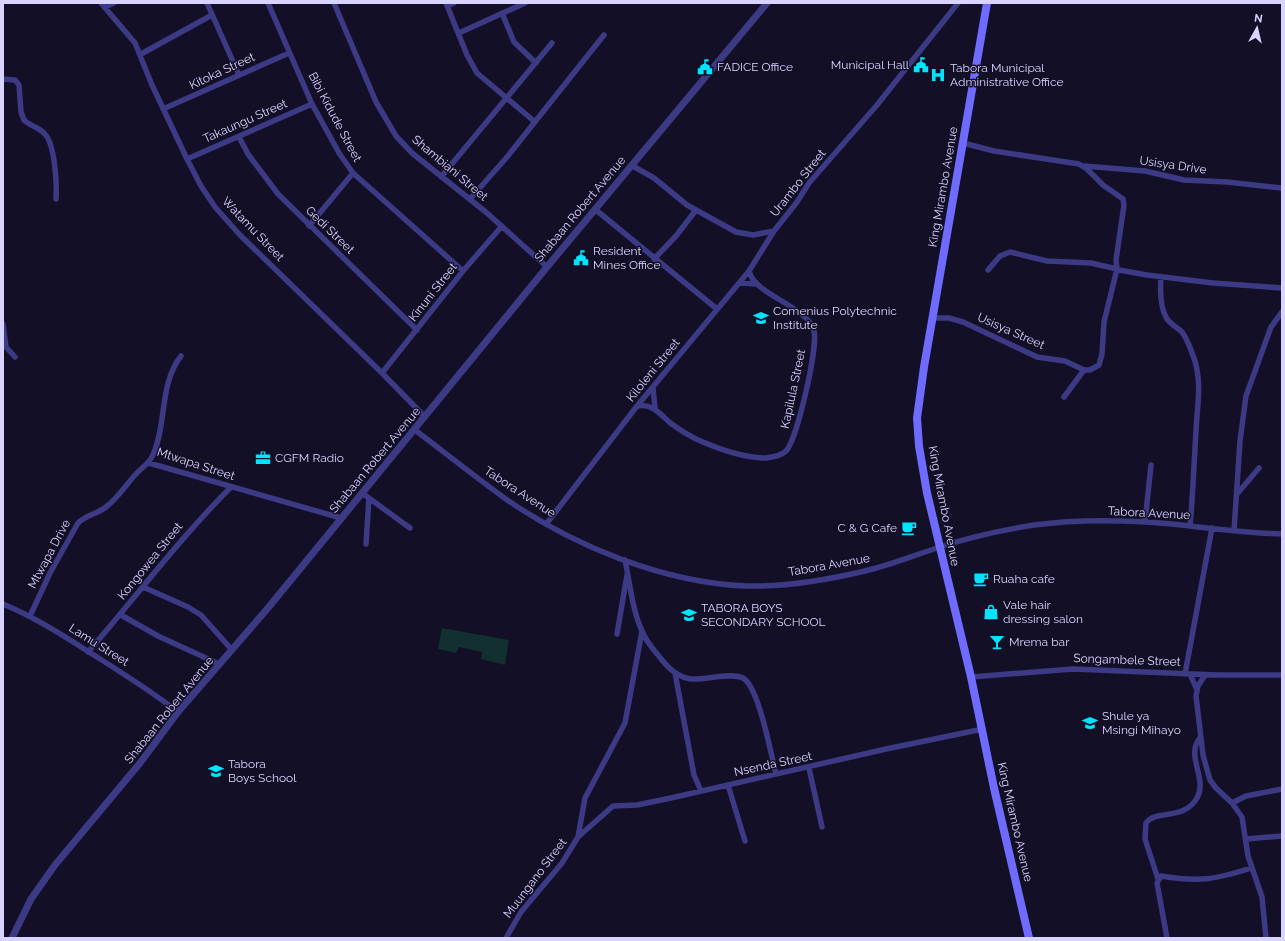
<svg xmlns="http://www.w3.org/2000/svg" width="1285" height="941" font-family="Raleway,sans-serif">
  <style>
    .green { fill: #12302f }
    .lines { fill: none; stroke-linecap: round; stroke-linejoin: round }
    .minor { stroke: #3d3a85; stroke-width: 5.5 }
    .tertiary { stroke: #3d3a85; stroke-width: 7 }
    .secondary { stroke: #6f6bff; stroke-width: 8 }
    .labels { text-anchor: middle; dominant-baseline: central; stroke-width: 3; stroke-linejoin: round; paint-order: stroke }
    .poi-label { font-size: 12px; fill: #d9d4ff; stroke: #130f26; text-anchor: start }
    .street-label { font-size: 12px; fill: #d9d4ff; stroke: #130f26 }
  </style>
  <rect width="100%" height="100%" fill="#130f26"/>
  <path class="green" d="M442,628L509,640L505,665L481,659L482,652L459,647L456,653L438,649Z"/>
  <g class="lines">
    <path class="minor" d="M101,3L135,43L152,85L187,159L201,186L215,207L240,235L382,373L425,417
      M207,3L239,75
      M268,3L312,104L339,153L353,173L463,271
      M334,3L376,102L396,136L412,153L487,213L547,267
      M446,3L467,55L477,73L535,122
      M447,6L454,3
      M105,7L114,3
      M502,13L514,42L536,63
      M459,33L525,3
      M141,54L212,15
      M3,79L15,80L19,85L21,112L24,120C30,126 39,127 45,134C55,145 57,184 56,199
      M163,109L289,53
      M239,137L248,154L278,194L417,330
      M963,143L994,151L1079,164L1087,169L1103,185L1123,199L1124,205L1116,260L1117,269L1119,270L1147,275L1213,283L1282,288
      M187,159L312,104
      M631,165L654,178L687,205L736,232L753,235L774,231L797,202L809,183L877,105L958,3
      M1084,166L1145,171L1184,180L1227,182L1282,188
      M441,177L552,43
      M470,199L507,157L604,35
      M596,210L717,309
      M309,226L353,173
      M654,259L676,236L696,210
      M1161,277C1160,290 1160,308 1167,319C1171,324 1176,327 1181,331C1187,337 1192,353 1195,361C1202,386 1197,406 1196,431C1194,463 1193,494 1190,526
      M739,283L756,284
      M933,318H949L963,322L1037,357L1065,361L1084,370H1090L1099,365L1102,354L1104,322L1117,269L1091,263L1047,261L1010,252L1000,256L988,270
      M3,324L6,347L15,357
      M382,373L463,271L502,226
      M653,388L655,408
      M1064,397L1084,370
      M637,406C654,403 661,416 673,425C680,430 688,435 696,439C716,448 743,458 766,458C773,457 781,456 786,451C797,440 818,348 814,331C807,305 755,296 749,271
      M415,430C444,452 473,475 503,497C571,545 663,583 747,586C786,587 827,580 865,571C891,565 915,555 940,547C970,537 1002,530 1034,525C1079,519 1127,520 1172,524C1209,528 1245,533 1282,534
      M149,463L341,518
      M362,493L410,528
      M1237,494L1259,468
      M1145,522L1151,465
      M547,523L637,406L749,271L774,231
      M1234,531L1240,441L1246,396L1271,327L1282,312
      M366,544L369,498
      M625,560C630,583 632,609 642,631C646,642 655,651 662,660C670,670 679,678 692,679C706,680 732,672 743,678C759,687 771,755 776,774
      M143,587L188,607L201,615L232,650
      M3,604C34,617 61,634 89,652C119,671 150,690 178,712
      M121,615L158,636L219,664
      M30,616L50,573L78,523C86,515 97,514 106,507C118,498 125,486 135,475C141,468 149,464 153,455C167,424 159,384 181,356
      M617,634L627,575
      M88,652C136,597 179,539 231,487
      M675,673L694,775L701,791
      M1185,674L1212,528
      M1190,674L1197,690
      M1205,675L1198,686L1196,696L1203,755L1210,780L1216,788L1232,803L1242,817L1248,856L1262,897L1266,938
      M971,677L1073,669L1217,675H1282
      M809,768L822,827
      M728,785L745,841
      M1232,803L1246,796L1282,789
      M578,837L613,806L637,805L671,798L886,749L983,729
      M1246,839L1282,836
      M1158,879L1145,839L1146,823C1156,809 1184,821 1197,798C1208,779 1185,755 1200,738
      M506,938L521,912L562,863L578,837L585,798L625,723L642,631
      M1167,938L1157,883L1161,876C1199,882 1214,880 1251,868"/>
    <path class="tertiary" d="M12,938L31,899L55,865L140,763L178,712L268,608L547,267L767,3"/>
    <path class="secondary" d="M987,3L924,367L917,418L919,446L927,493L971,677L994,788L1029,938"/>
  </g>
  <defs>
    <g id="civic-bare" transform="scale(1.2)"><path d="M-.6-6.5H3V-4.5H.6V-3L4-1V1h2V6H-6V1h2V-1L-.6-3ZM-1.2 2.5V6h2.4V2.5Z" fill="#00e5ff" stroke="#130f26" stroke-width="2.5" paint-order="stroke"/></g>
    <g id="hospital-bare" transform="scale(1.2)"><path d="M-5-5h3v3.5h4V-5h3V5h-3V1.5h-4V5h-3Z" fill="#00e5ff" stroke="#130f26" stroke-width="2.5" paint-order="stroke"/></g>
    <g id="school-bare" transform="scale(1.2)"><path d="M0-5L7-2L0 1L-7-2ZM-4 1L0 2.5L4 1V4Q0 6-4 4Z" fill="#00e5ff" stroke="#130f26" stroke-width="2.5" paint-order="stroke"/></g>
    <g id="office-bare" transform="scale(1.2)"><path d="M-6-3h4V-5.5h4V-3h4V5H-6ZM-1-4.5V-3h2v-1.5ZM-6 0V1H6V0Z" fill="#00e5ff" stroke="#130f26" stroke-width="2.5" paint-order="stroke"/></g>
    <g id="cafe-bare" transform="scale(1.2)"><path d="M-5.5-4.5H6V0H3Q3 3.5 0 3.5H-2.5Q-5.5 3.5-5.5 0ZM3-3.2v2h1.7v-2ZM-6 4.5H4V6H-6Z" fill="#00e5ff" stroke="#130f26" stroke-width="2.5" paint-order="stroke"/></g>
    <g id="shop-bare" transform="scale(1.2)"><path d="M-5-2.5h2.3a2.7 3.5 0 0 1 5.4 0H5L5.5 6h-11ZM-1.5-2.5h3a1.5 2.3 0 0 0-3 0Z" fill="#00e5ff" stroke="#130f26" stroke-width="2.5" paint-order="stroke"/></g>
    <g id="bar-bare" transform="scale(1.2)"><path d="M-6-5H6L.8 .8V4.5H3.5V6h-7V4.5H-.8V.8Z" fill="#00e5ff" stroke="#130f26" stroke-width="2.5" paint-order="stroke"/></g>
  </defs>
  <g fill-rule="evenodd">
    <use href="#civic-bare" x="921" y="65"/>
    <use href="#civic-bare" x="705" y="67"/>
    <use href="#hospital-bare" x="938" y="75"/>
    <use href="#civic-bare" x="581" y="258"/>
    <use href="#school-bare" x="761" y="318"/>
    <use href="#office-bare" x="263" y="458"/>
    <use href="#cafe-bare" x="909" y="528"/>
    <use href="#cafe-bare" x="981" y="579"/>
    <use href="#shop-bare" x="991" y="612"/>
    <use href="#school-bare" x="689" y="615"/>
    <use href="#bar-bare" x="997" y="642"/>
    <use href="#school-bare" x="1090" y="723"/>
    <use href="#school-bare" x="216" y="771"/>
  </g>
  <g class="labels">
    <g class="poi-label">
      <text x="909" y="65" text-anchor="end">Municipal Hall</text>
      <text x="717" y="67">FADICE Office</text>
      <text x="950" y="68">Tabora Municipal<tspan x="950" dy="14">Administrative Office</tspan></text>
      <text x="593" y="251">Resident<tspan x="593" dy="14">Mines Office</tspan></text>
      <text x="773" y="311">Comenius Polytechnic<tspan x="773" dy="14">Institute</tspan></text>
      <text x="275" y="458">CGFM Radio</text>
      <text x="897" y="528" text-anchor="end">C &amp; G Cafe</text>
      <text x="993" y="579">Ruaha cafe</text>
      <text x="1003" y="605">Vale hair<tspan x="1003" dy="14">dressing salon</tspan></text>
      <text x="701" y="608">TABORA BOYS<tspan x="701" dy="14">SECONDARY SCHOOL</tspan></text>
      <text x="1009" y="642">Mrema bar</text>
      <text x="1102" y="716">Shule ya<tspan x="1102" dy="14">Msingi Mihayo</tspan></text>
      <text x="228" y="764">Tabora<tspan x="228" dy="14">Boys School</tspan></text>
    </g>
    <g class="street-label">
      <text transform="translate(222 71) rotate(-25)">Kitoka Street</text>
      <text transform="translate(335 117) rotate(62)">Bibi Kidude Street</text>
      <text transform="translate(245 121) rotate(-24)">Takaungu Street</text>
      <text transform="translate(1173 165) rotate(8)">Usisya Drive</text>
      <text transform="translate(450 168) rotate(40)">Shambiani Street</text>
      <text transform="translate(798 183) rotate(-52)">Urambo Street</text>
      <text transform="translate(943 187) rotate(-80)">King Mirambo Avenue</text>
      <text transform="translate(580 209) rotate(-50)">Shabaan Robert Avenue</text>
      <text transform="translate(253 229) rotate(46)">Watamu Street</text>
      <text transform="translate(330 230) rotate(44)">Gedi Street</text>
      <text transform="translate(433 292) rotate(-52)">Kinuni Street</text>
      <text transform="translate(1011 331) rotate(24)">Usisya Street</text>
      <text transform="translate(653 370) rotate(-51)">Kiloleni Street</text>
      <text transform="translate(793 389) rotate(-78)">Kapilula Street</text>
      <text transform="translate(375 460) rotate(-50)">Shabaan Robert Avenue</text>
      <text transform="translate(196 464) rotate(18)">Mtwapa Street</text>
      <text transform="translate(520 492) rotate(33)">Tabora Avenue</text>
      <text transform="translate(944 506) rotate(79)">King Mirambo Avenue</text>
      <text transform="translate(1149 513) rotate(3)">Tabora Avenue</text>
      <text transform="translate(49 554) rotate(-62)">Mtwapa Drive</text>
      <text transform="translate(150 561) rotate(-51)">Kongowea Street</text>
      <text transform="translate(829 565) rotate(-10)">Tabora Avenue</text>
      <text transform="translate(99 645) rotate(32)">Lamu Street</text>
      <text transform="translate(1127 660) rotate(2)">Songambele Street</text>
      <text transform="translate(169 710) rotate(-51)">Shabaan Robert Avenue</text>
      <text transform="translate(773 764) rotate(-12)">Nsenda Street</text>
      <text transform="translate(1015 822) rotate(77)">King Mirambo Avenue</text>
      <text transform="translate(535 878) rotate(-53)">Muungano Street</text>
    </g>
  </g>
  <rect width="1285" height="941" fill="none" stroke="#d9d4ff" stroke-width="8"/>
  <g transform="translate(1257 28) rotate(8)" stroke="#130f26" stroke-width="3" paint-order="stroke">
  <path d="M0-3L7 15L0 10L-7 15Z" fill="#d9d4ff"/>
  <text y="-6" font-size="11" font-weight="bold" text-anchor="middle" fill="#d9d4ff">N</text>
  </g>
</svg>
